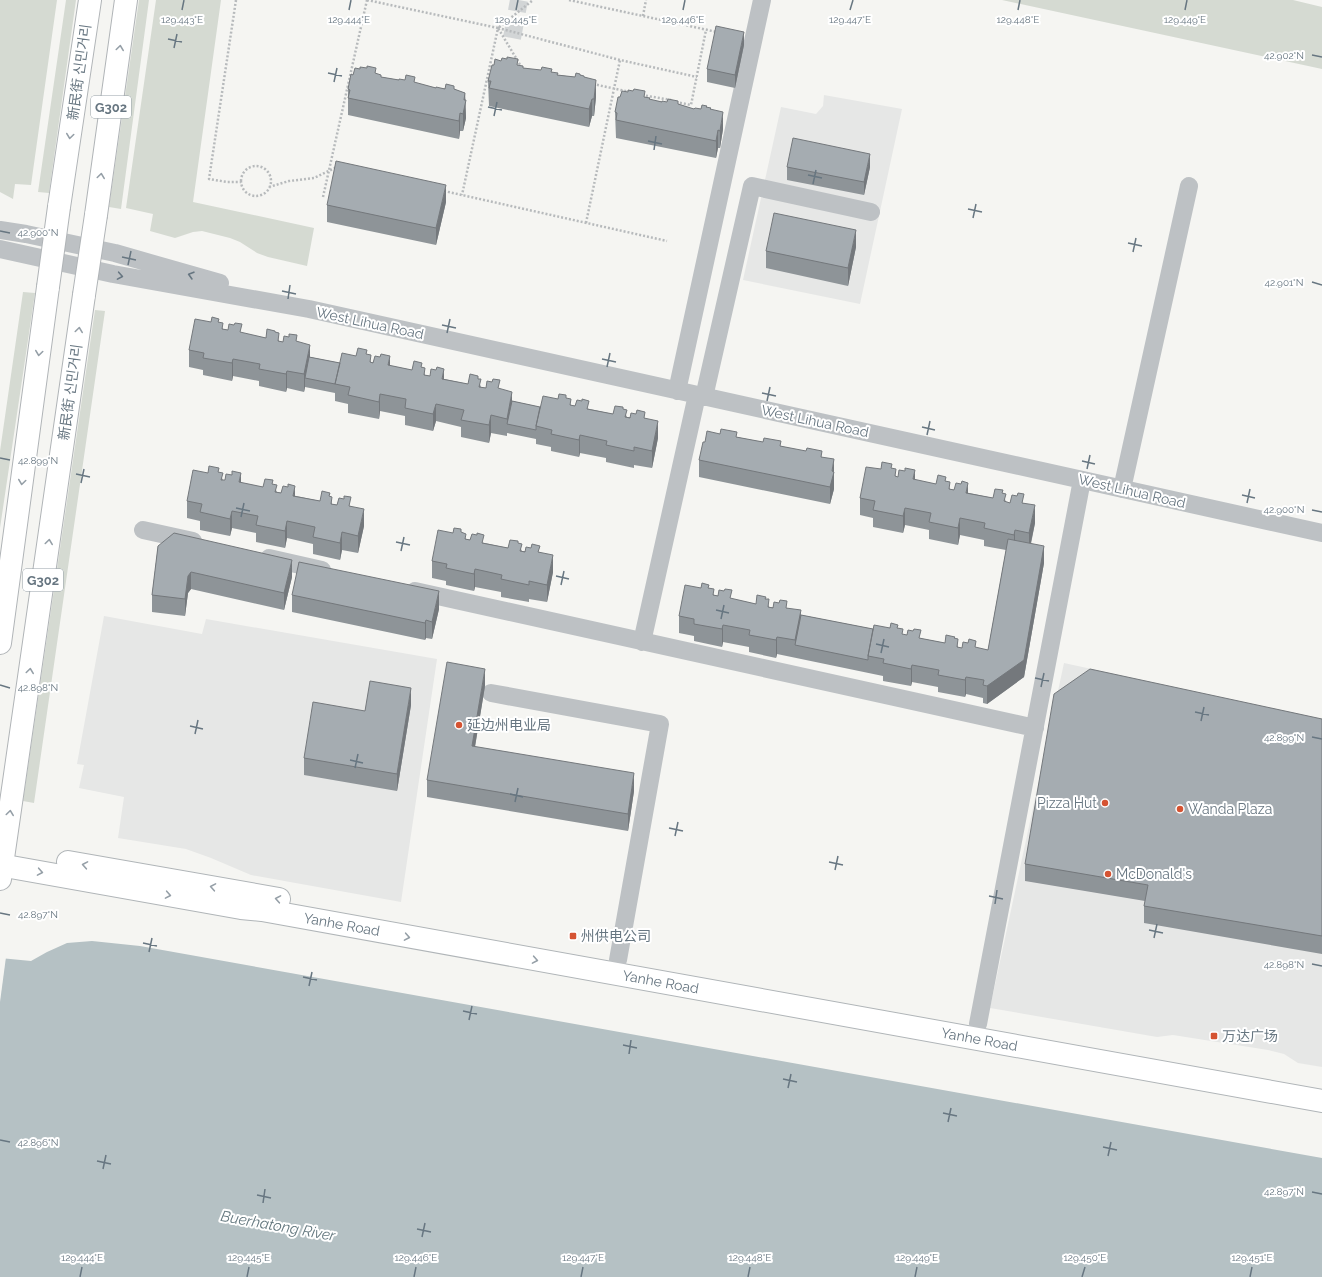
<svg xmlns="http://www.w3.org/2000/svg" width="1322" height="1277" font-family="Raleway,'Noto Sans SC','Noto Sans KR',sans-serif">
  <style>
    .built { fill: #e6e7e6 }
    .green { fill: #d5dad2 }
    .water { fill: #b5c1c4 }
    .pier { fill: #f5f5f2 }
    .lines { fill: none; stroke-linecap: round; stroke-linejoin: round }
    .minor-tunnel { stroke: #d2d5d6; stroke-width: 18; stroke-dasharray: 18 9; stroke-linecap: butt }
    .major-casing { stroke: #b0b5b8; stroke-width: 24 }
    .highway-casing { stroke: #b0b4b7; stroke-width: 24 }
    .path { stroke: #b7babc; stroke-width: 2.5; stroke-dasharray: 2 2; stroke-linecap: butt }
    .minor { stroke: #bdc1c4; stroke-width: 18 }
    .major { stroke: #fff; stroke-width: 22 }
    .highway { stroke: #fff; stroke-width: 22 }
    .highway-bridge-casing { stroke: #b0b4b7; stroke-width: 24; stroke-linecap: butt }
    .highway-bridge { stroke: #fff; stroke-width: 22 }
    .wall { fill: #8e9498 }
    .shaded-wall { fill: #74787c }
    .building { fill: #a5acb1; stroke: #74787c }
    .oneway { stroke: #959fa7 }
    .oneway2 { stroke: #677681 }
    .ticks { fill: none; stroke: #677681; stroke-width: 1.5 }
    .poi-dot { fill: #d55332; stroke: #fff; stroke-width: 1.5 }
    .labels { text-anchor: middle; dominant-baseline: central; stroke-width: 4; stroke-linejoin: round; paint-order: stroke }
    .shield { fill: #fff; stroke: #959fa7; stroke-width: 1 }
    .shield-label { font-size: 13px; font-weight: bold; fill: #677681 }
    .street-label { font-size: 14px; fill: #677681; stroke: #fff }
    .poi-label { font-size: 14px; fill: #677681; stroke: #fff; text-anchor: start }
    .water-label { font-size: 15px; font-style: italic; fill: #63777e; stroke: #fff }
    .ticks-label { font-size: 10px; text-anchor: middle; fill: #677681; stroke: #fff; stroke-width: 4; stroke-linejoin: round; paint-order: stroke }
  </style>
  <rect width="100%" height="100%" fill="#f5f5f2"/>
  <path class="built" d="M824,95L902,109L860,304L743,280L781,107L816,114L823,106Z
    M104,616L202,634L206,619L437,659L401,902L251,875L211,858L186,849L118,838L124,797L79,788L84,765L77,764Z
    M1064,663L1322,719V1067L1298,1063L1284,1054L1268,1050L1173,1035L1157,1037L990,1008Z"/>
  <path class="green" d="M0,0H57L31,185L15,184L13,199L0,192Z
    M66,0H76L49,193L38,192Z
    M139,0H149L121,209L109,207Z
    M156,0H221L193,202L314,228L307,266L268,257L257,253L240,242L230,238L202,231L193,232L175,238L150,231L153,214L126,208Z
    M1002,0H1293L1322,7V69Z
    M23,292L35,293L0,528V451Z
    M95,310L105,311L34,803L23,801Z"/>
  <path class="water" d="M92,941L140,946L1322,1158V1277H0V958L31,961L47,952L67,943Z"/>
  <path class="pier" d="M0,956L6,957L0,1002Z"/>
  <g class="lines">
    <path class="minor-tunnel" d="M512,38L519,0"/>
    <g class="major-casing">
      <g id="major">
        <path d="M68,862L279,899"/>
        <path id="s1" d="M0,865L241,908L262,910L1322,1101"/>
      </g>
    </g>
    <g class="highway-casing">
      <path id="highway" d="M59,207L90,0
        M96,215L126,0
        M0,643L48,287
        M0,879L84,295"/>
    </g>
    <path class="path" d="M236,0L209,179L227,182H241
      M367,0L498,28L462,195
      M569,0L717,32
      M643,16L646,0
      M498,28L620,60L697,77
      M522,68L498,28L533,0
      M593,84L630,92
      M642,95L671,100
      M676,102L691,105L706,30
      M241 181a15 15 0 1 1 30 0a15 15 0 1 1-30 0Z
      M269,187L289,181L314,178L337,167
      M444,191L667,241
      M323,197L367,0
      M586,223L620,60"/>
    <path class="minor" d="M0,230L26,234L115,253L220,283
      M0,249L113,274L309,309L1322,533
      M677,391L762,0
      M704,397L752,186L871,212
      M1122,489L1189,186
      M143,530L193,541
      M269,558L322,570
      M415,591L1035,728
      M642,642L697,395
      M491,693L660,724L618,960
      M978,1024L1082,480"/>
    <use href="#major" class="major"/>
    <use href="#highway" class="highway"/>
    <g class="highway-bridge-casing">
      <path id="highway-bridge" d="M48,287L59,207
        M84,295L96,215"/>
    </g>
    <use href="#highway-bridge" class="highway-bridge"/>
  </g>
  <path class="wall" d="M744,45L735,88L707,82V69Z
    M494,65H518L523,68L552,72L558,75L575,77L580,75L584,77L596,97L594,116H592L589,127L489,106L488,81Z
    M376,74L381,77L399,80L415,83L436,88L454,89L465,93L466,118L463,131H460L459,139L348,115V89L353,75Z
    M620,97H645L650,100L678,104L694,109H701L707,107L711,109L723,129L720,148H718L716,158L616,138L615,112Z
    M787,167H870L864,195L787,180Z
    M446,202L436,245L327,222V205Z
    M856,247L848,286L766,268V251Z
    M211,322H219L223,329L266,338L275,333L279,341L283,342H297L310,357L340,363L356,356L367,355L371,362L412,370L422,367L425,375L468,384L478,379L481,387L486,388L500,389L512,401L540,407L558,399L566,398L571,405L613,414L623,409L627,417L645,418L658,438L652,468L634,465V468L606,462V458L580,453L579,457L551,451V447L536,444V439L507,433V436L491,433L489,443L461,437V427L436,421L433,431L405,425V416L380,411L379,419L348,413V404L335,401V393L305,387L304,392L287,388L286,392L259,386V381L233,376L232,381L203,375V370L189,367V350Z
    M737,437L781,446L822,457L834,476V489L830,504L699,477V460L705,442Z
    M892,468L896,477L936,484L946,481L950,489L993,498L1003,493L1006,502L1010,503H1024L1035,523L1031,544L1044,563L1024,677L987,704L983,703V698L966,694L965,697L938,692V687L912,682L911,686L883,681V676L777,654L776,658L749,652V647L723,642L722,647L694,641V636L679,633V616L701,588H709L714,595L756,604L766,599L769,607L787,608L801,615L873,629L898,628L903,635L945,643L955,639L958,647L962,648H976L988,650L1006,550L984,546V540L960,535L958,545L929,539V530L905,525L903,533L873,527V518L860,515V498L881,469Z
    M219,472L223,480L263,487L273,484L277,492L320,501L330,496L332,504L337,505L351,506L364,526L358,553L342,550L340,560L313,554V544L287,538L285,548L256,542V533L232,528L230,536L200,530V521L187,518V501L208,473Z
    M453,533H461L466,539L508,548L518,543L522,551L540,552L553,572L547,602L529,599V602L501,597V592L475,587L474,591L446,585V581L432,578V561Z
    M158,546L292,577L284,610L191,589L188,593L185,616L152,612V595Z
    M292,595L439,609L432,639L426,638L425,640L292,612Z
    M485,686L475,747L634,791L628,831L427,797V780Z
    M411,705L397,791L304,775V758L365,711Z
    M1322,719V954L1144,923V906L1145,901L1025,881V864Z"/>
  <path class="shaded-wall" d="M744,32V45L735,88V75Z
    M596,80V97L594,116V99Z
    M465,93L466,118L463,131V114L464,100Z
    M592,99V116L589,127V109Z
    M723,112V129L720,148V131Z
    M460,113V131L459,139V121Z
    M718,130V148L716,158V141Z
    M870,154V167L864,195V182Z
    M446,185V202L436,245V228Z
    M856,230V247L848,286V268Z
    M310,345V362L305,378V387L304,392V374Z
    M390,356V373L388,365Z
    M233,359V376L232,381V363Z
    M444,369V386L442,379Z
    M287,371V388L286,392V374Z
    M512,392V409L507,424V436V419Z
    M380,394V411L379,419V402Z
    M436,404V421L433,431V414Z
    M491,415V433L489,443V425Z
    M658,421V438L652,468V451Z
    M580,435V453L579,457V440Z
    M834,459V489L830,504V487L832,471Z
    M915,470V487L913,479Z
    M241,473V490L239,482Z
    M968,483V500L966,493Z
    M295,486V503L293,496Z
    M1035,505V523L1029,551V533Z
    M905,508V525L903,533V516Z
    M364,509V526L358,553V536Z
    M232,511V528L230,536V519Z
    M960,518V535L958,545V528Z
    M287,521V538L285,548V531Z
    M1015,530V548L1014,552V535Z
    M342,532V550L340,560V543Z
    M1044,546V563L1024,677L987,704V686Z
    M553,555V572L547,602V585Z
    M292,560V577L284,610V593Z
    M475,569V587L474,591V574Z
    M191,572V589L188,593L185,616V599L188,576Z
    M439,591V609L432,639V622Z
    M801,610V628L795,645V640Z
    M426,620V638L425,640V623Z
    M723,625V642L722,647V629Z
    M777,637V654L776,658V640Z
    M912,665V682L911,686V669Z
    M485,669V686L472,764V746Z
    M966,677V694L965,697V680Z
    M411,688V705L397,791V774Z
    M634,773V791L628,831V814Z"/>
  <path class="building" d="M716,26L744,32L735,75L707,69Z
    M507,57L518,59L517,65L523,66V68L541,70L542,67L552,69L551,72L558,73L557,75L575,77L576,73L580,74V75L584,76V77L596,80L594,99H592L589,109L489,88L491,81H488L492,65H494L495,59L501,61L502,58L507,59Z
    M367,66L376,68L375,73L381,75V77L399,80V79L405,80L406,75L415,77L414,82L436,88V87L445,89L446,84L454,86V89L465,93L464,100H466L463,114L460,113L459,121L348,98L350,90L348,89L351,74L353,75L355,68L360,69V67L367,68Z
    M634,89L645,91L644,97L650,98L649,99L662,102V101L667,102L668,99L678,101V104L694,109L695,108L701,109L702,105L707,106L706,107L711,108L710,109L723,112L720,131L718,130L716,141L616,120L617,113L615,112L618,97H620L622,91L628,92V90L633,91Z
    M793,138L870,154L864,182L787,167Z
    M336,161L446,185L436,228L327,205Z
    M774,213L856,230L848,268L766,251Z
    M212,317L219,319L218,322L223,323L222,329L228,330L229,324L234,325L235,323L242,324L240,332L266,338L267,329L275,331V332L279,333L278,341L283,342L284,336L289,337V334L297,335L296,341L310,345L304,374L287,371L286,374L259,369L260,364L233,359L232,363L203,358L204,353L189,350L195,319L211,322Z
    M358,348L367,350L366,354L371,355L370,362L373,363L375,356L380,357L381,354L390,356L388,365L412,370L414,361L422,363L421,367L425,368L424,375L430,376L431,369L436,370L437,367L444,369L442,379L468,384L470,374L478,376V379H481L479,387L486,388L487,381L492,382L493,379L500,380L498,388L512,392L507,419L491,415L489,425L461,420L464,410L436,404L433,414L405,408L406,399L380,394L379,402L348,395L350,387L335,384L342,353L356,356Z
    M309,357L340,363L335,384L305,378Z
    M559,394L566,395V398L571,399L570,405L575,406L577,400L582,401V399L589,401L587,409L613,414L615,406L623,407V409L627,410L625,417L630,418L631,413L636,414L637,410L645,412L644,418L658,421L652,451L634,447V451L606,445L607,441L580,435L579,440L551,434L552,430L536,426L543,396L558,399Z
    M512,401L540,407L536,426V430L507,424Z
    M721,429L737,432L736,437L763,442L764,438L781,441L780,446L806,451L807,448L822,451L821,457L834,459L832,471L834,472L830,487L699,460L703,442H705L707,431L720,434Z
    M882,462L892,464L891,468L896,469L895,476L898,477L899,470L905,471V468L915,470L913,479L936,484L938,475L946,477L945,481L950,482L949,489L954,490L956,483L961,484L962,481L968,483L966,493L993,498L995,489L1003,490L1002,493L1006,494L1004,501L1010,503L1012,495L1017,496L1018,493L1024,494L1022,503L1035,505L1029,533L1015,530L1014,535L984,528L985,523L960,518L958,528L929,522L931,513L905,508L903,516L873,510L875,501L860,498L866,467L881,469Z
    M209,466L219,468L218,472L223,473L221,480H225L226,474L232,475V471L241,473L239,482L263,487L265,479L273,480L272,484L277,485L275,492L281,493L283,486L288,487V484L295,486L293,496L320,501L322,491L330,493L329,496L332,497L331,504L337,505L339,498L344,499V496L351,497L349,506L364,509L358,536L342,532L340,543L313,537L315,527L287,521L285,531L256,525L258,516L232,511L230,519L200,512L202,504L187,501L193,470L208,473Z
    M454,528L461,529V532L466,534L465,539L470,540L472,534L477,535V533L484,535L482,543L508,548L510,540L518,541V543L522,544L520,551L525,552L526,547L531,548L532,544L540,546L538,552L553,555L547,585L529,581V585L501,579L502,575L475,569L474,574L446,568L447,564L432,561L438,530L453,533Z
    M174,533L292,560L284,593L191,572L188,576L185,599L152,595L158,546Z
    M1008,539L1044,546L1024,660L987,686L983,685L984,680L966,677L965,680L938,675L939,670L912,665L911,669L883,663L884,659L868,656L874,625L890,628L891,623L898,625L897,628L903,629L902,634L907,635L908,630L913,631L914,629L921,630L919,638L945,643L946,635L955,637L954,638L958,639L957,647L962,648L963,642L968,643L969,639L976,641L975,647L988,650Z
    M299,562L439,591L432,622L426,620L425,623L292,595Z
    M702,583L709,585L708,588L714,589L713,595L718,596L719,590L724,591L725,589L732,590L730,598L756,604L757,595L766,597L765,599H769L768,607L773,608L774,602L779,603L780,600L787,601L786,608L801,610L795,640L777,637L776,640L749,635L750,630L723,625L722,629L694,624V619L679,616L685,585L701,588Z
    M801,615L873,629L868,656V660L795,645Z
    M447,662L485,669L472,746L634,773L628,814L427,780Z
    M1090,669L1322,719V936L1144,906L1148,885L1025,864L1054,694Z
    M370,681L411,688L397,774L304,758L313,702L365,711Z"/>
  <defs><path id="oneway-chevron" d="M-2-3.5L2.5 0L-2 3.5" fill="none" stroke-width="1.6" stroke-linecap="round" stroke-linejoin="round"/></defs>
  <g class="oneway">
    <use href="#oneway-chevron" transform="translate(120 48) rotate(-82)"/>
    <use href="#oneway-chevron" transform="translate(70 136) rotate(98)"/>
    <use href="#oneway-chevron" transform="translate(101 176) rotate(-82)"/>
    <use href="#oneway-chevron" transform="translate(79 330) rotate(-82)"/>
    <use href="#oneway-chevron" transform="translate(39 353) rotate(98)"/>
    <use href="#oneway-chevron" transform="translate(22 482) rotate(98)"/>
    <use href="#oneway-chevron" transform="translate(49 542) rotate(-82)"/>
    <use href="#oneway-chevron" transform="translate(30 671) rotate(-82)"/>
    <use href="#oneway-chevron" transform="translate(10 813) rotate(-82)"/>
    <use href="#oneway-chevron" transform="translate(85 865) rotate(-170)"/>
    <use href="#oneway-chevron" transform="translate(40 872) rotate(10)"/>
    <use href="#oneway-chevron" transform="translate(213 887) rotate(-170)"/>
    <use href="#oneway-chevron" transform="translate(168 895) rotate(10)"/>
    <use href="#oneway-chevron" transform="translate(278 899) rotate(-170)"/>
    <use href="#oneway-chevron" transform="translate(407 937) rotate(10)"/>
    <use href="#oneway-chevron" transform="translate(535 960) rotate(10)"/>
  </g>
  <g class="oneway2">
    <use href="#oneway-chevron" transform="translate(191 275) rotate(-164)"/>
    <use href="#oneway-chevron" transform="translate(120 276) rotate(10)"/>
  </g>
  <path class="ticks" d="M182,10L184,0M349,10L351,0M516,10L518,0M683,10L685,0M850,10L853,0M1018,10L1020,0M1185,10L1187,0M168,39L182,42M174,48L177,34M1312,55L1322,57M328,73L342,76M334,82L337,68M488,107L502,110M494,116L497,102M648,141L662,144M654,150L656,136M808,175L822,178M813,184L816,170M968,209L982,212M973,218L976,204M0,231L10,233M1128,243L1142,246M1133,252L1136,238M122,257L136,260M128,265L131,251M1312,282L1322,285M282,291L296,294M288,299L290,285M442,325L456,328M447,333L450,319M602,359L616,362M607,367L610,353M762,393L776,396M767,401L770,387M922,427L935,430M927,435L930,421M0,458L10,460M1082,461L1095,464M1087,469L1090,455M76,474L90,477M81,483L84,469M1242,495L1255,498M1247,503L1250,489M236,508L250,511M1312,510L1322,512M241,517L244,503M396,542L410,545M401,551L404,537M556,576L569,579M561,585L564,571M716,610L729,613M721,619L724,605M876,644L889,647M881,653L884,639M1035,678L1049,681M0,685L10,688M1041,687L1044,673M1195,712L1209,715M1201,721L1204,707M190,726L203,729M195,734L198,720M1312,737L1322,739M350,760L363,763M355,768L358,754M510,794L523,797M515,802L518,788M669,828L683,831M675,836L678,822M829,862L843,865M835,870L838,856M989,896L1003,899M995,904L997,890M0,913L10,915M1149,930L1163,933M1154,938L1157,924M143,943L157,946M149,952L152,938M1312,964L1322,966M303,977L317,980M309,986L312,972M463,1011L477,1014M469,1020L472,1006M623,1045L637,1048M629,1054L631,1040M783,1079L797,1082M788,1088L791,1074M943,1113L957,1116M948,1122L951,1108M0,1140L10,1142M1103,1147L1117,1150M1108,1156L1111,1142M97,1161L111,1164M103,1169L106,1155M1312,1192L1322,1194M257,1195L271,1198M263,1203L265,1189M417,1229L431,1232M422,1237L425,1223M80,1277L82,1267M247,1277L249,1267M414,1277L416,1267M581,1277L583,1267M748,1277L750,1267M915,1277L917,1267M1082,1277L1085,1267M1250,1277L1252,1267"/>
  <g class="poi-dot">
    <circle cx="459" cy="725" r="4"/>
    <circle cx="1105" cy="803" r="4"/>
    <circle cx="1180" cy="809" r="4"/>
    <circle cx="1108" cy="874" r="4"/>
    <rect x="569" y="932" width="8" height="8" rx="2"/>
    <rect x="1210" y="1032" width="8" height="8" rx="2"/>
  </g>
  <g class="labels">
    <g class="shield">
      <rect x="91" y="96" width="40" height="22" rx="3"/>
      <rect x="23" y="569" width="40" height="22" rx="3"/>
    </g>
    <g class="shield-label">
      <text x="111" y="107">G302</text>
      <text x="43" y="580">G302</text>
    </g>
    <g class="street-label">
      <text transform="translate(79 72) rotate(-82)">新民街 신민거리</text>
      <text transform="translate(370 323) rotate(12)">West Lihua Road</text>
      <text transform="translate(70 392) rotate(-82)">新民街 신민거리</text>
      <text transform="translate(815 421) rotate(12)">West Lihua Road</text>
      <text transform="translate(1132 491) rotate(13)">West Lihua Road</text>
      <text stroke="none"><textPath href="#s1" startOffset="347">Yanhe Road</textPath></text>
      <text stroke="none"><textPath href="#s1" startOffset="671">Yanhe Road</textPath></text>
      <text stroke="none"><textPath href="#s1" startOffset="995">Yanhe Road</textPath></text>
    </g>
    <g class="poi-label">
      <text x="467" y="725">延边州电业局</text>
      <text x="1097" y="803" text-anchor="end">Pizza Hut</text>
      <text x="1188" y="809">Wanda Plaza</text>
      <text x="1116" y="874">McDonald's</text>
      <text x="581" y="936">州供电公司</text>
      <text x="1222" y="1036">万达广场</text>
    </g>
    <g class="water-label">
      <text transform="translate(278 1226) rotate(10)">Buerhatong River</text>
    </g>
  </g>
  <g class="ticks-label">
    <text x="182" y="23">129.443°E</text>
    <text x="349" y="23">129.444°E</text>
    <text x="516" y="23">129.445°E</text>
    <text x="683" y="23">129.446°E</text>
    <text x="850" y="23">129.447°E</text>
    <text x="1018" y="23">129.448°E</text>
    <text x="1185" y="23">129.449°E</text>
    <text x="1284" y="59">42.902°N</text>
    <text x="38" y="236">42.900°N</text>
    <text x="1284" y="286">42.901°N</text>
    <text x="38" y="464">42.899°N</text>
    <text x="1284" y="513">42.900°N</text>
    <text x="38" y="691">42.898°N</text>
    <text x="1284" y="741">42.899°N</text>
    <text x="38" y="918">42.897°N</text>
    <text x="1284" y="968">42.898°N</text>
    <text x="38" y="1146">42.896°N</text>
    <text x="1284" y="1195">42.897°N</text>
    <text x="82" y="1261">129.444°E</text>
    <text x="249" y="1261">129.445°E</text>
    <text x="416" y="1261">129.446°E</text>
    <text x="583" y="1261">129.447°E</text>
    <text x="750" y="1261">129.448°E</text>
    <text x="917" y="1261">129.449°E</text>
    <text x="1085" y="1261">129.450°E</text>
    <text x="1252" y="1261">129.451°E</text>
  </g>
</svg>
